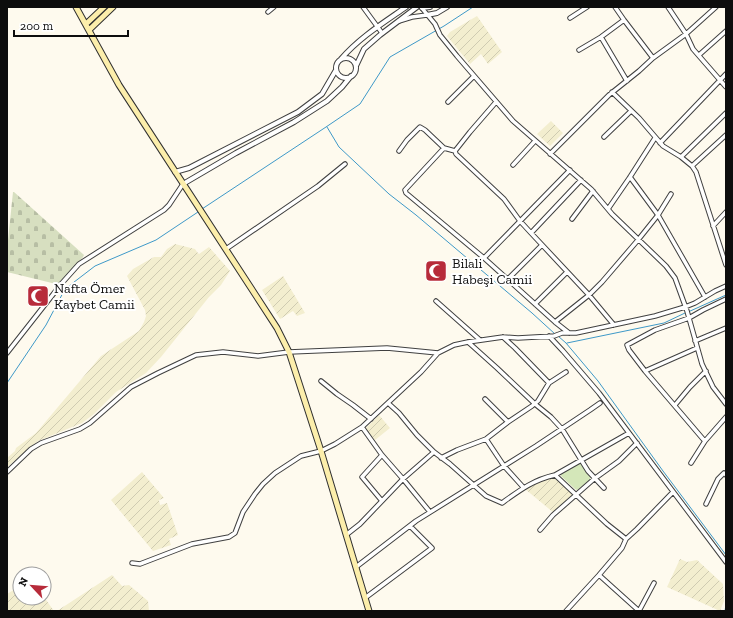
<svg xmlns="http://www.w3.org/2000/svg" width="733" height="618" font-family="'Zilla Slab',serif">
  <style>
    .farmland { fill: url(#farmland-furrows) }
    .grass { fill: #d4e7b9 }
    .cemetery { fill: url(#cemetery-stones) }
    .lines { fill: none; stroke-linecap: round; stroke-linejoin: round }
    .stream { stroke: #3e99c8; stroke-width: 1 }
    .minor-casing { stroke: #404040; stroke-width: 5.5 }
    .tertiary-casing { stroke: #404040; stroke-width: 6 }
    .secondary-casing { stroke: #2f2f2f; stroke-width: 7 }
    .minor { stroke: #fff; stroke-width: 3.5 }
    .tertiary { stroke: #fff; stroke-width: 4 }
    .secondary { stroke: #fceeab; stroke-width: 5 }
    .labels { text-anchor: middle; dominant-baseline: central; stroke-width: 4; stroke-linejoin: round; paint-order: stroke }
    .poi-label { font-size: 14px; fill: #0d0d0d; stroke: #fff; text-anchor: start }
  </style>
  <defs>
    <pattern id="farmland-furrows" width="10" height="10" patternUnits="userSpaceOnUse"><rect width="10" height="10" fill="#f3eecf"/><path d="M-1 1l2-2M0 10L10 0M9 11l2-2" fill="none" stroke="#cfcbb1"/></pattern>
    <pattern id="cemetery-stones" width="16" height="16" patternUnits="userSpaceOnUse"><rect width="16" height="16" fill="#d7dfc0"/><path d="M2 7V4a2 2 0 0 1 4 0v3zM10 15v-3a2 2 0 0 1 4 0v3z" fill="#b7bea4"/></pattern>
  </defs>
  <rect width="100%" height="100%" fill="#fefaee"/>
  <path class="farmland" d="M477,16L502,52L488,64L481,54L470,64L447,36L450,32Z
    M551,121L563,133L550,146L537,134Z
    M175,244L195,249L197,252L199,254L209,247L230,271L221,285L209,297L161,357L146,373L116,392L94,414L82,423L38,441L7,467V458L15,451L16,448L36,433L101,356L139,331L144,322L146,316L145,310L127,276L133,269L154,257H161L167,249Z
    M283,276L305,313L297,316L293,311L280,319L262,290Z
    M379,415L390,428L375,440L365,429Z
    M142,472L164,498L159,500L160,505L167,503L178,535L169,539L171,545L153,551L111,500Z
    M555,477L573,494L554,513L525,489L526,487L545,478Z
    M680,559L687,562L697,560L723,584L724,601L720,611L667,587Z
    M112,575L122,586L129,585L148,601L149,611H57Z
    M20,586V598H44V597L54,611H7V594Z"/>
  <path class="grass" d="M579,462L591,477L589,481L577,490L575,489L561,476V473Z"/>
  <path class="cemetery" d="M13,192H14L84,255L83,257L62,282L56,284L7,272V250Z"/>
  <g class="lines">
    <path class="stream" d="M327,127L339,147L389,194L416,215L532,313L555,334
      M202,209L326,127L360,104L390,57L444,26L473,7
      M688,312L726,295
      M558,336L566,343L598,381L663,471L726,555
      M567,343L664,323L685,313
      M7,383L46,325L65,289L95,266L156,240L198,212
      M725,611L726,604"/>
    <g class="minor-casing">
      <path id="minor" d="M363,7L382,33
        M421,7L435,24L440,35L457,56L513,121L591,189L612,214L666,266L675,278L687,311L702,364L713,387L726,404
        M615,7L624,20L653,58
        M668,7L686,34L693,49L726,87
        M268,12L274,7
        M570,18L587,7
        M399,21L412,17L427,15
        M601,37L627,81
        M579,50L601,37L624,20
        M699,55L726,31
        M612,92L639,118L663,146L681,157L692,166L696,172L726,265
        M448,102L474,76
        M604,137L631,111
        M660,143L726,74
        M444,148L405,190L406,193L484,258L570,170
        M399,151L407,140L420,127L425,130L444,148L455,151L456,154L504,199L520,221L531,233L589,295L614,325
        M455,151L470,132L496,102
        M550,154L609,95L639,71L653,58L686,34L716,7
        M681,157L726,113
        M513,165L535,141
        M692,166L726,135
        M630,177L658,215L705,297
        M608,209L630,177L655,138
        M572,219L593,191
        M713,226L726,212
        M531,233L581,180
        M226,249L318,186L345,164
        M484,258L555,322L569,333
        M507,280L542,245
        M436,301L480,340
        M535,304L567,272
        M555,322L589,295L602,282L638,240L658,215L671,194
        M549,336L563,351L599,393L726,562
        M503,337L515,348L549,383
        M695,341L726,328
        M468,342L497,368L535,404L551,417L562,429L588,471L604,488
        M7,353L62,283L79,264L164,210L169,205L183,184
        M645,371L697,348
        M321,381L337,394L353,405L371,419
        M485,399L508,422
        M388,403L399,413L417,435L434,452L450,464L486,496L502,503C520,490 533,480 555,475L629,433
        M675,405L690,387L706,371
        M362,427L382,455L403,479L430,512
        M486,439L504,466L523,487
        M705,441L703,439L645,371L629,350L627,345L655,330L689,318L703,310L726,299
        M441,458L457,450L486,439L508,422L532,406L538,401L549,383L566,372
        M691,463L705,441L726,417
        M7,472L31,449L41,443L80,429L90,423L131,387L158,373L196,355L223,352L258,356L289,352L387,348L438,353
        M555,475L607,524L626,539
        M382,501L362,477L382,455
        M706,504L718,479L724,473L726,475
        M540,530L553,515L594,479L619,461L637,443
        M346,535L360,524L403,479L434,452
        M132,563L140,564L192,544L229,537L235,533L243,512L255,494L263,484L275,473L301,456L321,451L335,444L362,427L421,372L438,353L454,345L468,342L503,337L518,338L554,336L562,333H576L655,316L685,307L695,303L715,291L726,286
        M356,567L416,521L536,446L590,410L600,403
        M599,575L639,611
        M365,598L432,548L410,526
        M566,611L599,575L622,548L626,539L637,529L673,492
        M639,611L654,583"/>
    </g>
    <g class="tertiary-casing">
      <path id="tertiary" d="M422,8L430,7
        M427,15L437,13L447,7
        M336 68a10 10 0 1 1 20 0a10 10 0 1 1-20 0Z
        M341,59C359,38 383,23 406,7
        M356,66L364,49L380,35L417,7
        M175,172L189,168L298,112L322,94L336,70
        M183,184L236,153L294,122L327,101L342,87L351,76"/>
    </g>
    <g class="secondary-casing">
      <path id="secondary" d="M76,7L119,85L277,328L289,352L321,451L369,611
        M86,24L104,7
        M89,30L113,7"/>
    </g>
    <use href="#minor" class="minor"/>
    <use href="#tertiary" class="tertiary"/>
    <use href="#secondary" class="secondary"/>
  </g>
  <defs>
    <g id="mosque-square" transform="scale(1.15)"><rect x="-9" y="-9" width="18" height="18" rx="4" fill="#b72b3a" stroke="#fff"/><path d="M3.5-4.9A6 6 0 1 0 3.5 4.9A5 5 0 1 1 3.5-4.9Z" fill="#fff"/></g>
  </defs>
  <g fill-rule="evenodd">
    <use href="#mosque-square" x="436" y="271"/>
    <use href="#mosque-square" x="38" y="296"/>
  </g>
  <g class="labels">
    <g class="poi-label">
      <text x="452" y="263">Bilali<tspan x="452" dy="16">Habeşi Camii</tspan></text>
      <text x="54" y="288">Nafta Ömer<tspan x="54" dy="16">Kaybet Camii</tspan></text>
    </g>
  </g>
  <rect width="733" height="618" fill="none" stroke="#0d0d0d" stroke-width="16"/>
  <g transform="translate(32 586) rotate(296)"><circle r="19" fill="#ffffff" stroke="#9e9e9e"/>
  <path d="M0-3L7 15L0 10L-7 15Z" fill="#b72b3a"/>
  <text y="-6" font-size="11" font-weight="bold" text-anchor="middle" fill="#0d0d0d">N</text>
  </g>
  <path d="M14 30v6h114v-6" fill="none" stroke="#0d0d0d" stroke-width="2"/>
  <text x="20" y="30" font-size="12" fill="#0d0d0d" stroke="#ffffff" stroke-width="3" paint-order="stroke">200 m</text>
</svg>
